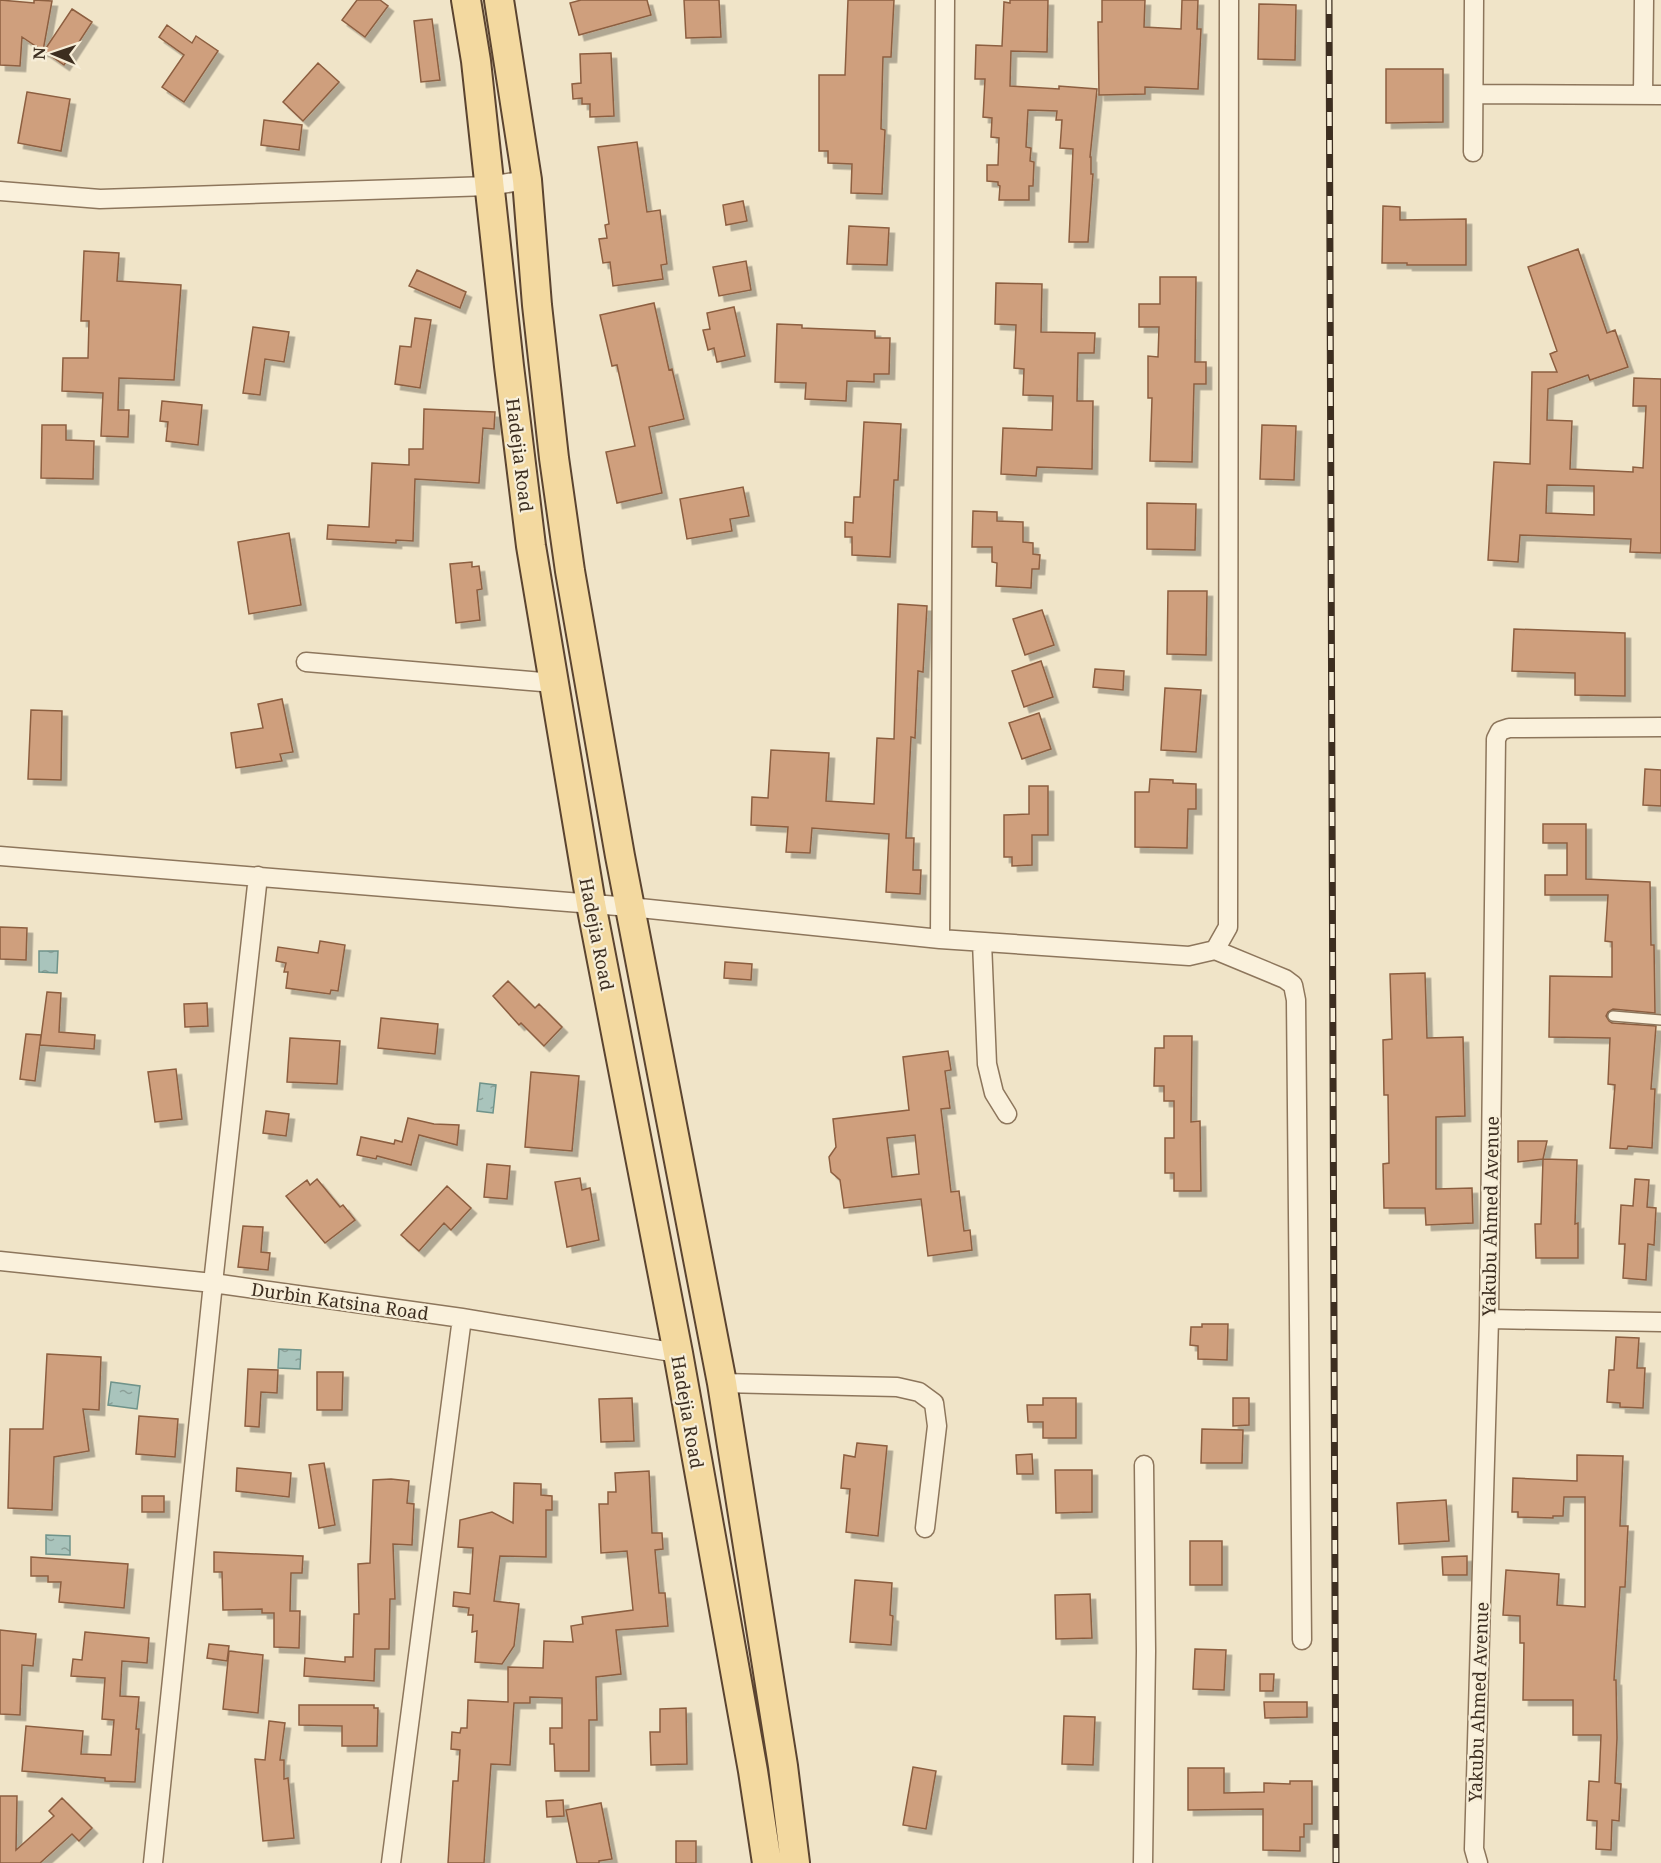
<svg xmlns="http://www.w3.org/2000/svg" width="1661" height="1863" font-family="'Noto Serif',serif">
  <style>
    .water { fill: url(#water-ripples); stroke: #6f938a; stroke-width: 1.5 }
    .building { fill: #cf9f7d; stroke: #8d5f41; stroke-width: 1.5; fill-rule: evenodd; filter: url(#shadow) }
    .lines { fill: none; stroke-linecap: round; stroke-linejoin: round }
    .lane-casing { stroke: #8d765c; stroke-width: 12 }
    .street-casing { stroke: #8d765c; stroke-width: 21 }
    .primary-casing { stroke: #5b4430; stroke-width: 32 }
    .lane { stroke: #faf1dc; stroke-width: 9 }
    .street { stroke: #faf1dc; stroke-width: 18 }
    .primary { stroke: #f3d9a0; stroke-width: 28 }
    .rail-casing { stroke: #3d2e20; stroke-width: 7 }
    .rail { stroke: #f7eed8; stroke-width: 4.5; stroke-dasharray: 14; stroke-linecap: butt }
    .labels { text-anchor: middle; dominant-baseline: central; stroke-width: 4.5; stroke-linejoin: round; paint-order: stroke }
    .street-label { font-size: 18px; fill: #3d2e20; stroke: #f7eed8 }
  </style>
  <defs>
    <pattern id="water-ripples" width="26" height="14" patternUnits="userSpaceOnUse" patternTransform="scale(1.5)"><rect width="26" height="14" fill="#a9c4bc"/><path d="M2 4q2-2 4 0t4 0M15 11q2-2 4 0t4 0" fill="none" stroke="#8ba098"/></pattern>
    <filter id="shadow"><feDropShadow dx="5.5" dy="5.5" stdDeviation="0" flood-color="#0004"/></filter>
  </defs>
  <rect width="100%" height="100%" fill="#f0e4c8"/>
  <path class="water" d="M39,951H58L57,973L39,972Z
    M480,1083L496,1085L493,1113L477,1111Z
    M279,1349L301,1350L300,1369L278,1368Z
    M111,1382L140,1386L137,1409L108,1405Z
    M46,1535L70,1536V1555L46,1554Z"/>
  <path class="building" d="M0,0L34,3V0L52,1L43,51L22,37L20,66L0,65Z
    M357,0H380L388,6L365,37L342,20Z
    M581,0H647L651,15L579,35L570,3Z
    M684,0H719L721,37L686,38Z
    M848,0H894L891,57H883L881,129L885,130L882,194L851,193L852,164L828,163V151H819V75H845Z
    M1010,0H1048L1047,52L1011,51L1010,86L1059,89V86L1097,89L1090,157H1091V174H1093L1088,242H1069L1073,149L1060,148L1062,120H1056L1057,111L1028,110L1026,147L1031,148L1030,161L1034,162L1033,186H1029V200H999L1000,186L998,185V182L987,181V165H998L999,138L991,137L992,118L983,117L985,79H975L976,45L1002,46L1004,2L1010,3Z
    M1102,0H1145L1144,27L1181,29L1182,0H1198L1197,29H1201L1198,89L1145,87V94L1099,95L1098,22H1102Z
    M1259,4L1296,5L1295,60L1258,59Z
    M72,9L92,22L64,65L44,51Z
    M432,19L440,80L421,82L414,21Z
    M167,25L192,43L196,36L218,51L184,102L162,87L184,55L159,37Z
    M611,53L614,116L590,117V104H582V98L573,99L572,84L581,83L580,54Z
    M318,63L339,82L303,121L283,102Z
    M1386,69H1443V122L1386,123Z
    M27,92L70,99L61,151L18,143Z
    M264,120L302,125L299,150L261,145Z
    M637,142L647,212L660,210L667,264L661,265L663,279L613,286L610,262L603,263L599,239L607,238L605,225L609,224L598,147Z
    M743,201L747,221L726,225L723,205Z
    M1383,206L1400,207V220L1466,219V265H1407V263H1382Z
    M849,226L889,228L887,265L847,264Z
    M1578,249L1607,333L1615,330L1628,367L1590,380L1588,375L1548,389L1547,420L1572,421L1570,469L1633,472V467L1643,468L1646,406H1633L1634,378L1661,379V553L1630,552L1631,539L1520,535L1518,562L1488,560L1494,462L1530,464L1532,372H1557L1550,354L1557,351L1528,267ZM1547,485L1594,486V515L1546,513Z
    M84,251L119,253L117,281L181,285L174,380L119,378L118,410H129L128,437L101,436L103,393L62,391L63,358H88L89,321H81Z
    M746,261L751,290L719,296L713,267Z
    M417,270L466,292L460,308L409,286Z
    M1160,277H1196L1195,362H1206V384H1194L1192,462L1150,461L1152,398H1148V356L1158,357L1159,327H1139V304H1160Z
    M996,283L1042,284L1041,332L1095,333L1094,353H1078L1077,401H1093L1092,469L1037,467L1036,476L1001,474L1003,428L1052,430L1053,396L1023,395L1024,369L1014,368L1016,325L995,324Z
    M654,303L669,370L672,369L684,419L649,427L662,493L617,503L606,452L635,446L617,365L612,366L600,315Z
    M734,307L745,356L717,362L714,348L708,350L703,330L710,329L707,313Z
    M415,318L431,320L420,388L395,384L400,346L411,347Z
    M777,324L802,325V328L875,331V338H890L889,374H874V382L847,381L846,401L805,399L806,383L775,382Z
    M253,327L289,332L284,362L265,359L260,395L243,393Z
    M162,401L202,405L198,445L166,441L168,422L160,421Z
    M424,409L495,412L494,429L483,428L479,483L415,479L413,541L396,540V543L327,539L328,525L369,527L372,463L409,465V449H423Z
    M864,422L901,424L898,480H894L890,557L852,555V537H845V522L853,523L854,497H860Z
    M42,425H66V440L94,441L93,479L41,478Z
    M1262,425L1296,426L1294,480L1260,479Z
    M743,487L749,516L730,519L732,531L687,539L680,499Z
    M1147,503L1196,504L1195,550L1147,549Z
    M973,511L997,512V521L1023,522V542L1033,543V554L1040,555L1039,569H1032L1031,588L996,586L997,563L992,562V547H972Z
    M289,533L301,605L249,614L238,542Z
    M472,562V567L479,566L482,589L477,590L480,620L456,623L450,564Z
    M1168,591H1207L1206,655L1167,654Z
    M898,604L927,606L923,672L918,671L915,738L911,737L906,838H914L913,870H921L920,894L886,892L889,834L812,828L810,853L786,852L788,827L751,825L752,797L768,798L771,750L829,753L826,801L874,804L877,738L894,739Z
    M1042,610L1054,645L1025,655L1013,619Z
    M1514,629L1625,633V696L1575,695V673L1512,671Z
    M1041,661L1053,697L1024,707L1012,671Z
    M1095,669L1124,671L1123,690L1093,687Z
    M1165,688L1201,690L1196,752L1161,750Z
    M282,699L293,752L280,754L282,761L236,768L231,733L263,728L258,704Z
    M31,710L62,711L61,780L28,779Z
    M1039,713L1051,749L1022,759L1009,723Z
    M1645,769L1661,770V806L1643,805Z
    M1150,779L1173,780V783L1196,784V809H1188L1187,848L1135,847V792H1149Z
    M1029,786H1048V835H1032V865L1012,866V857H1004V815L1029,814Z
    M1543,824H1586V879L1650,882L1651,945H1654L1655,1013L1613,1009L1608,1012L1606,1016L1609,1021L1612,1023L1656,1026L1651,1089H1655L1652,1148L1628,1146L1627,1149L1610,1148L1615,1085L1608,1084L1610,1038L1549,1037L1550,976L1612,977V942L1605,941L1608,895H1545V875H1567V843H1543Z
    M0,927L27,928L26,960L0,959Z
    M320,941L345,945L338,991L331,990L330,994L286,988L288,972H284L286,963L276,961L278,947L318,953Z
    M725,962L752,964L751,980L724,978Z
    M1425,973L1427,1038L1463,1037L1465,1116L1436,1117V1189L1472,1188L1473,1223L1426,1225L1425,1208H1384L1383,1164L1389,1163L1388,1095H1384L1383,1040L1392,1039L1390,974Z
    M508,981L535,1008L539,1004L562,1027L544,1046L521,1023L519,1025L493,996Z
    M47,992L61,993L59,1032L95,1035L94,1049L40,1045Z
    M207,1003L208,1026L185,1027L184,1004Z
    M381,1018L438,1024L435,1054L378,1048Z
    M26,1034L41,1035L35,1081L20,1079Z
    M1164,1036H1192L1191,1122L1200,1121L1201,1191H1174V1173H1165V1138H1174V1101H1164V1086H1154L1155,1048H1164Z
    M290,1038L340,1041L337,1084L287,1082Z
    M948,1051L951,1070L945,1071L950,1108L941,1109L951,1192L959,1191L964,1231L970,1230L972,1250L928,1256L921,1199L844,1208L840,1180L831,1172L829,1157L836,1147L833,1119L909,1110L903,1057ZM915,1135L919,1174L892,1177L887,1138Z
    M176,1069L182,1119L155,1122L148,1072Z
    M531,1072L579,1076L572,1151L525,1147Z
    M266,1111L289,1114L286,1136L263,1133Z
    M408,1118L434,1124L459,1125L457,1145L419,1135L411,1165L377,1156L376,1159L357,1155L361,1137L394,1144L395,1140L402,1142Z
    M1518,1141H1547L1543,1159L1518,1162Z
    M1543,1159L1577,1160L1575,1224L1578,1223V1258H1536L1535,1224H1541Z
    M487,1164L510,1166L507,1199L484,1197Z
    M580,1178L582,1190L590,1188L599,1240L567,1247L555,1182Z
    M317,1179L340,1207L343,1205L355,1220L325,1243L286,1196L307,1180L310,1185Z
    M1635,1179L1649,1180L1647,1207L1656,1208L1654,1245L1648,1244L1646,1280L1623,1278L1625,1244H1619L1621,1205L1633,1206Z
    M447,1186L471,1208L451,1230L444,1223L419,1251L401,1235Z
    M243,1226L263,1227L261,1252L270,1253L268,1270L238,1267Z
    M1202,1324H1228L1227,1360L1198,1359V1346L1190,1345L1191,1327H1202Z
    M1616,1337L1639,1338L1637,1368H1645L1643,1408L1620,1407V1403L1607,1402L1609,1370H1614Z
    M47,1354L101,1357L99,1410L83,1409L89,1451L54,1457L52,1510L8,1508L10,1429H43Z
    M248,1369L278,1370L277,1393L261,1392L259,1427L245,1426Z
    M317,1372H343L342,1410H317Z
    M632,1398L634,1441L601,1442L599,1399Z
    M1043,1398H1076V1438H1043V1422H1028L1027,1405H1043Z
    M1233,1398H1249V1425L1233,1426Z
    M139,1416L178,1419L175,1457L136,1454Z
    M1202,1429L1243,1430L1242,1463H1201Z
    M857,1443L887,1446L878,1536L846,1532L850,1489L841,1488L844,1455L855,1457Z
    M1032,1454L1033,1474H1017L1016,1455Z
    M1577,1455L1623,1456L1620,1526H1628L1625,1587H1620L1614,1680H1616L1617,1738L1615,1783L1621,1784L1619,1821L1612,1820L1611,1850L1596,1849L1597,1821L1587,1820L1589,1781L1599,1782L1601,1735H1573V1700H1523L1524,1643H1520V1616L1503,1615L1506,1570L1559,1574L1557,1605L1585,1607V1497H1564L1563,1516H1553V1518L1518,1517V1512H1512L1513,1478L1577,1481Z
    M324,1463L335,1525L319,1528L309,1465Z
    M237,1468L291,1473L289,1497L236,1491Z
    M1055,1470H1092V1512L1056,1513Z
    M649,1471L652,1533H662L663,1549L655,1550L659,1593H665L668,1626L616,1630L621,1674L596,1677L597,1720H589V1771H555L554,1744H550V1728H562V1698L530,1697V1703H514L510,1765L491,1764L484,1863H448L453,1781H458L460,1750L451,1749L452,1732L460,1733L461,1728H467L468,1700L508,1702V1667L543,1668L544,1641L573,1642L571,1626L583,1624L582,1617L633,1610L627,1551L601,1553L599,1504H608V1492H616L615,1473Z
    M391,1479L409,1481L407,1503L414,1504L412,1545L393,1544L395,1599H390L389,1649H375L374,1681L304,1676L305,1658L345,1662V1657H353L354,1614H359L358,1564L370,1563L373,1480Z
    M514,1483L541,1484V1495L552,1496V1510H546V1557L500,1556L494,1601L519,1604L514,1646L502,1664L475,1662L477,1631L472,1632L473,1615H468L469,1608L453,1606L454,1592L470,1594L473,1548L458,1547L460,1520L492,1512L513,1523Z
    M142,1496H164V1512H142Z
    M1446,1500L1449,1541L1399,1544L1397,1503Z
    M1190,1541H1222V1585H1190Z
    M214,1552L303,1556L302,1573H291L290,1611H300L299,1648L274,1647V1613H262V1609L223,1610L222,1572H214Z
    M1467,1556V1575H1443L1442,1557Z
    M31,1557L128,1564L124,1608L59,1602L61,1582H48V1576H31Z
    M855,1580L892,1583L890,1615L893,1616L891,1645L850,1642Z
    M1090,1594L1092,1638L1056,1639L1055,1595Z
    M0,1630L36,1634L33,1666L22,1665L20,1715L0,1714Z
    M85,1632L149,1638L147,1663L122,1661L120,1696L139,1697L136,1729H139L135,1782L105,1781V1778L22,1771L26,1726L83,1731L81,1754L111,1755L114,1720L102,1719L105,1678L71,1676L73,1659L82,1660Z
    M209,1644L229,1646L227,1661L207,1658Z
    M1195,1649L1226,1650L1224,1690L1193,1689Z
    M229,1651L263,1655L258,1713L223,1709Z
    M1260,1674H1274L1273,1691H1260Z
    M1264,1702H1307V1717L1265,1718Z
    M299,1705H374V1708H378L377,1746H342V1726L299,1725Z
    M686,1708L687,1764L651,1765L650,1732H660V1709Z
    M1064,1716L1095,1717L1093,1765L1062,1764Z
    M269,1721L285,1723L280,1760H284V1779L288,1778L294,1838L263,1841L255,1759L265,1760Z
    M913,1767L936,1771L926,1829L903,1825Z
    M1188,1768H1224V1793L1264,1792V1783L1290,1784V1781H1312V1824H1304V1837H1300V1851L1263,1850V1809L1188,1810Z
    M0,1796H17L16,1850L54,1816L49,1811L62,1798L92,1828L79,1841L72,1834L40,1863H0Z
    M563,1800L564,1816L547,1817L546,1801Z
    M601,1803L612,1859L599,1861V1863H577L566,1810Z
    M676,1841H696V1863H676Z"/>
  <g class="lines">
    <g class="lane-casing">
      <path id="lane" d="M1613,1016L1661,1020"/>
    </g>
    <g class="street-casing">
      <path id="street" d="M1474,94L1661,95
        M1643,95L1644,0
        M1473,152L1474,0
        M0,191L100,199L489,186L527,180
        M306,662L554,683
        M0,856L630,907L940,939L1189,956L1215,950L1228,927L1229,0
        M940,939L945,0
        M982,942L987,1064L994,1093L1007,1114
        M1215,950L1285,979L1293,985L1296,1000L1302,1640
        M0,1261L213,1283L462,1318L678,1353
        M1489,1319L1661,1322
        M722,1383L897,1387L919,1392L934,1403L937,1426L925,1528
        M153,1863L213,1283L258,876
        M391,1863L462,1318
        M1143,1863L1146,1651L1144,1465
        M1478,1863L1474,1849L1489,1319L1496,739L1500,731L1509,728L1661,727"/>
    </g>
    <g class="primary-casing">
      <path id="primary" d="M466,0L476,61L509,366L531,546L591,904L678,1353L753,1771L767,1863
        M499,0L527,180L537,305L554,458L570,571L620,856L722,1383L783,1766L795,1863"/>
    </g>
    <use href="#lane" class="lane"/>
    <use href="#street" class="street"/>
    <use href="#primary" class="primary"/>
    <g class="rail-casing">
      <path id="rail" d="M1329,0L1336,1863"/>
    </g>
    <use href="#rail" class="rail"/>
  </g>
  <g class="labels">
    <g class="street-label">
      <text transform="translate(520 455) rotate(83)">Hadejia Road</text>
      <text transform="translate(597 934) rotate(79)">Hadejia Road</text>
      <text transform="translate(1490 1216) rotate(-89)">Yakubu Ahmed Avenue</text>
      <text transform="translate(340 1301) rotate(8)">Durbin Katsina Road</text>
      <text transform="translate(688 1412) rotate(80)">Hadejia Road</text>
      <text transform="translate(1478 1702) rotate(-88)">Yakubu Ahmed Avenue</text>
    </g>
  </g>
  <g transform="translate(54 54) rotate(272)" stroke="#f7eed8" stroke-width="4.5" paint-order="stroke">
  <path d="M0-4.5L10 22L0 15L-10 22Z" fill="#3d2e20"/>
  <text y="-9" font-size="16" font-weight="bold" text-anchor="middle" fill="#3d2e20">N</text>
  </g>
</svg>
